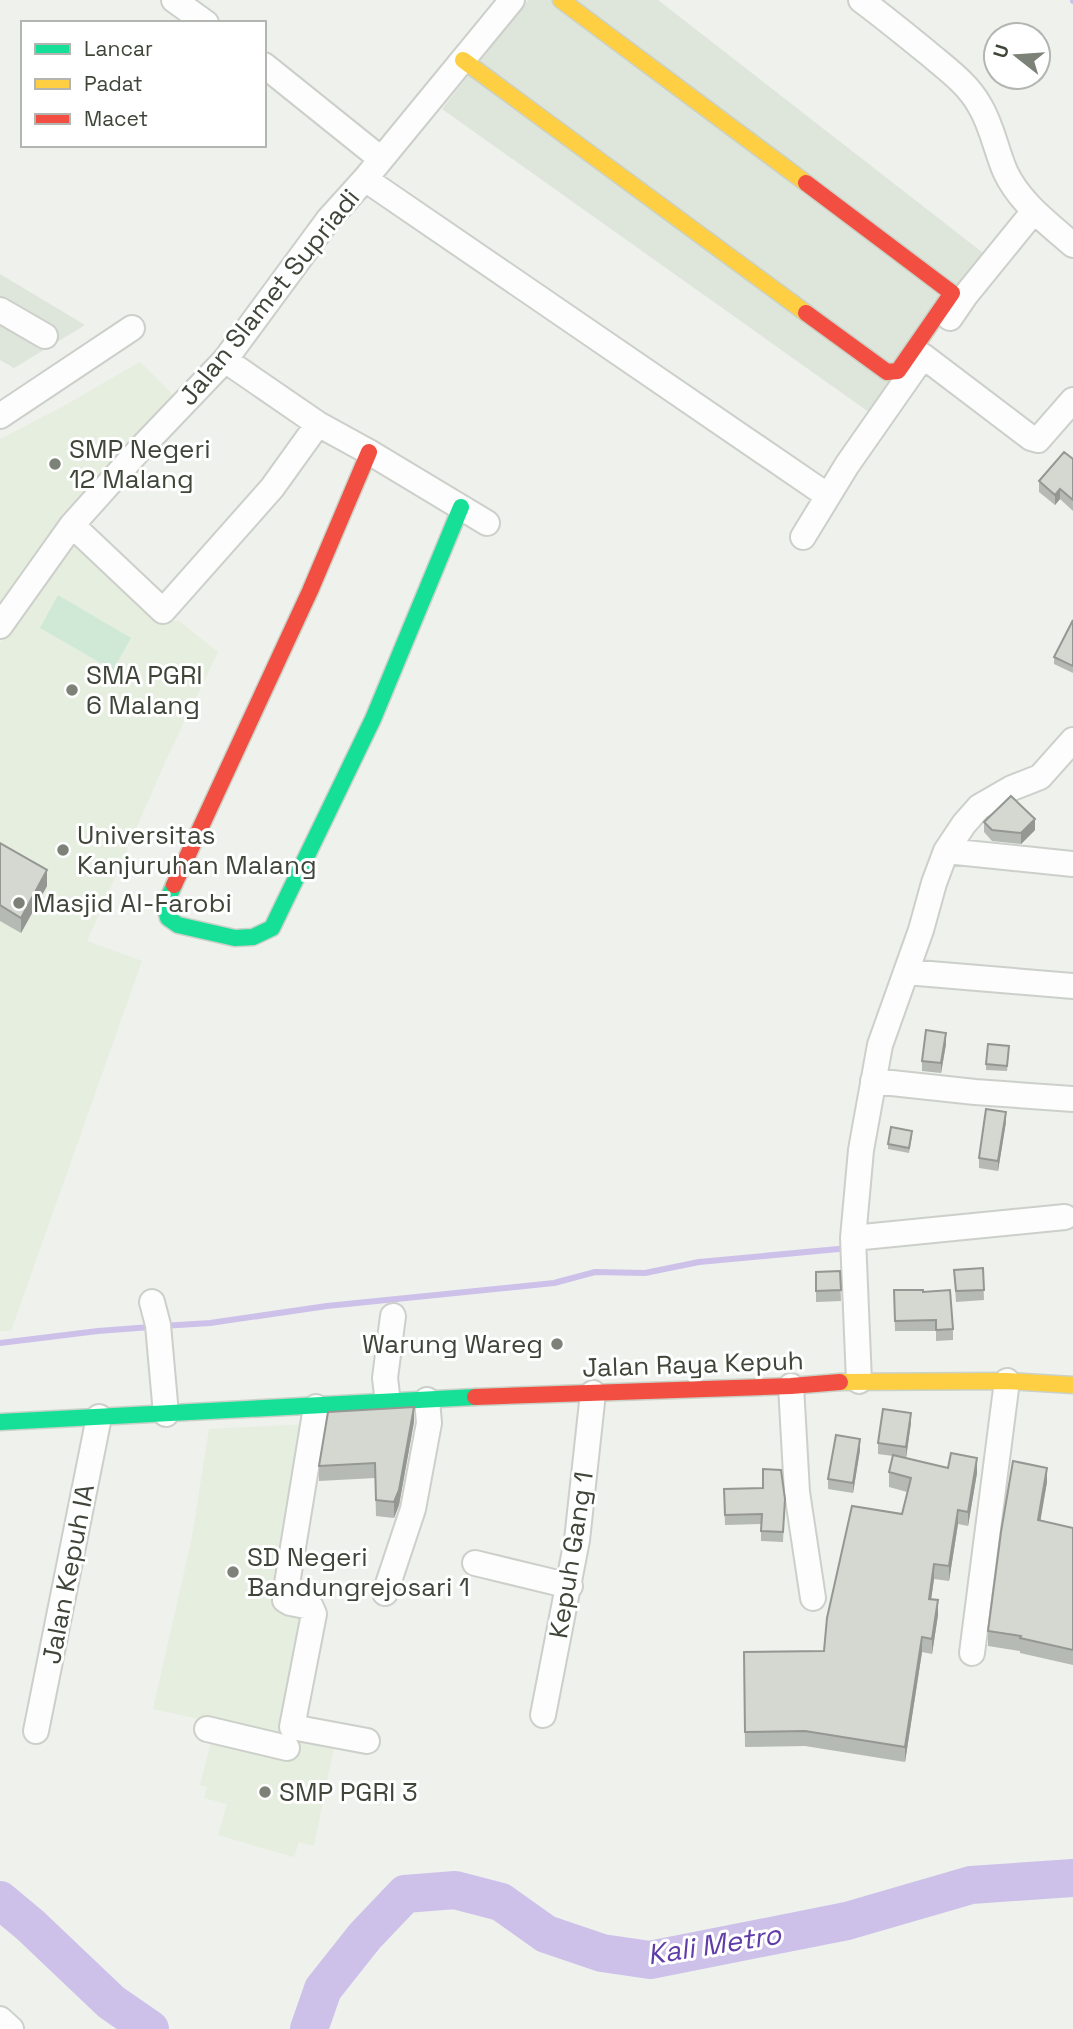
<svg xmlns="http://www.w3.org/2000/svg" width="1073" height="2029" font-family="'Space Grotesk',sans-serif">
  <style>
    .residential { fill: #dee5da }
    .education { fill: #e5eedf }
    .green { fill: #d0e9d7 }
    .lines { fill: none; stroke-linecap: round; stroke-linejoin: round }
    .stream { stroke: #cdc1ea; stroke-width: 6 }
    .river { stroke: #cdc1ea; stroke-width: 38 }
    .street-casing { stroke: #cccfca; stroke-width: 28 }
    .fast-casing { stroke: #cad1c6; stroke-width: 19 }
    .slow-casing { stroke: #cad1c6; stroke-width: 19 }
    .jam-casing { stroke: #cad1c6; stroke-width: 19 }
    .street { stroke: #fcfdfc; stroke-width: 24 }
    .fast { stroke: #16e098; stroke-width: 16 }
    .slow { stroke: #ffcf43; stroke-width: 16 }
    .jam { stroke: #f24e42; stroke-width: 16 }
    .wall { fill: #b6bab4 }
    .shaded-wall { fill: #949792 }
    .building { fill: #d4d8d1; stroke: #949792; stroke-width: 2 }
    .poi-dot { fill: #7c8278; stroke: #fff; stroke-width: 2.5 }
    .labels { text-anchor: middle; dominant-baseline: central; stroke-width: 6; stroke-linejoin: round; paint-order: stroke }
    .street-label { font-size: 26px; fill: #3f4639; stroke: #fff }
    .poi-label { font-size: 26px; fill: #3f4639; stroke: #fff; text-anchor: start }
    .water-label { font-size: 28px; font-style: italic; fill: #5f3ca8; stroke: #fff }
  </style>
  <rect width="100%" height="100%" fill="#eef1ec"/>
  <path class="residential" d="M528,0H658L987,256L873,415L442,109Z
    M0,274L85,325L14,368L0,360Z"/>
  <path class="education" d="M140,362L174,396L87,489L0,605V439L62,407Z
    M70,542L161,621H179L218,652L167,758L87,941L142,961L11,1331H0V643Z
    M309,1424L275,1606L309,1612L282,1742L208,1721L153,1709L192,1537L209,1429Z
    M294,1733L335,1742L314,1846L299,1842L294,1857L218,1835L227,1804L204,1798L207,1787L200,1785L213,1734L289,1752Z"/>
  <path class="green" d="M58,595L131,638L113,670L40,628Z"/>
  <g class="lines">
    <path class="stream" d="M1073,0V1
      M162,1326L210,1323L327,1306L554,1283L595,1272L645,1273L699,1262L849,1248
      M0,1343L98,1331L151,1327"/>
    <path class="river" d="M0,1900L30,1925L111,2002L150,2029
      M309,2029L323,1989L365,1936L405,1894L455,1890L501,1902L546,1934L602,1953L650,1960L847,1921L971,1885L1073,1878"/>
    <g class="street-casing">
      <path id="street" d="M174,0L206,23
        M861,0C884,17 906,35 928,53C947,69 968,84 980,106C992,126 996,150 1005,171C1019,202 1048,223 1073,245
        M264,65L381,159
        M365,179L828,496
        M0,310L45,336
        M950,318L965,296L1034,211
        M923,356L1031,438L1038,440L1073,400
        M225,360L318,424L369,452L487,523
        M0,416L132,328
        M72,525L163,611L272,488L318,424
        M803,537L847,465L919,362
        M0,626L72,525L141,448L225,360L328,220L365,179L512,0
        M946,851L1073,864
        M906,972L1073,986
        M873,1081L975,1092L1073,1099
        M853,1238L1065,1217
        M152,1302L158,1325L166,1414
        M859,1381L853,1238L861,1150L880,1045L921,930L934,883L946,851L964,824L979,807L1012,788L1040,777L1073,740
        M791,1386L797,1492L813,1598
        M388,1403L385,1378L393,1316
        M316,1407L285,1596V1600L290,1603L311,1607L314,1614L292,1727L367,1741
        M475,1563L570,1586
        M385,1593L413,1509L429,1423L427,1400
        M972,1653L1007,1381
        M543,1715L577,1540L593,1393
        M207,1729L287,1748
        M36,1731L99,1417
        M0,2019L11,2029"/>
    </g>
    <g class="fast-casing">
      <path id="fast" d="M174,885L165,905L168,918L178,925L235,938L253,937L272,928L373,719L461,507
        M0,1422L475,1397"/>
    </g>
    <g class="slow-casing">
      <path id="slow" d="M561,0L806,183
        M463,60L806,313
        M840,1382L1007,1381L1073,1385"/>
    </g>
    <g class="jam-casing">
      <path id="jam" d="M806,183L952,293L898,371L887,372L806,313
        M174,885L310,591L369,452
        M475,1397L791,1386L840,1382"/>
    </g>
    <use href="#street" class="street"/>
    <use href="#fast" class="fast"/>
    <use href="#slow" class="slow"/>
    <use href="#jam" class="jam"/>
  </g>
  <path class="wall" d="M1073,459V511L1060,499L1055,505L1039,492V481Z
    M1073,620V673L1054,664V657Z
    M984,822L1035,830L1021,844L992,841L984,832Z
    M0,843L47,886L21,933L0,921Z
    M946,1044L941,1073L922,1071V1061Z
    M1009,1051L1007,1071L986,1070V1064Z
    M1006,1122L998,1171L979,1168V1158Z
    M912,1136L909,1153L888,1149V1144Z
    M983,1268L984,1300L956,1302L954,1270Z
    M840,1271L841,1301L816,1302V1272Z
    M894,1290L923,1292L953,1329V1340L936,1341V1331H895Z
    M414,1422L399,1505L394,1518L376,1516L375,1478L319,1481V1466Z
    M911,1423L906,1458L948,1468L977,1473L968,1526L958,1524L949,1581L934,1579L931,1599L938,1615L932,1654L922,1652L905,1762L805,1746L745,1747L744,1652L824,1651L902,1514L907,1492L889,1487V1472L893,1456L878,1454V1443Z
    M860,1450L853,1493L828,1489V1479Z
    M1047,1482L1040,1520L1073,1528V1665L1020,1653V1651L988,1646V1631Z
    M724,1489L785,1499L783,1542L761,1541V1524L725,1525Z"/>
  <path class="shaded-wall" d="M1060,489V499L1055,505V495Z
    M1035,819V830L1021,844V833Z
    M47,870V886L21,933V918Z
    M946,1033V1044L941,1073V1063Z
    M1006,1112V1122L998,1171V1161Z
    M414,1407V1422L399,1505L394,1518V1502Z
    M911,1413V1423L906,1458V1447Z
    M860,1439V1450L853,1493V1483Z
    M977,1458V1473L968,1526V1512Z
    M1047,1468V1482L1038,1535V1520Z
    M958,1510V1524L949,1581V1566Z
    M934,1564V1579L929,1614V1599Z
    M938,1600V1615L932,1654V1639Z
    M922,1637V1652L905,1762V1747Z"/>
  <path class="building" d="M1064,452L1073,459V500L1060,489L1055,495L1039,481Z
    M1073,620V666L1054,657Z
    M1011,796L1035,819L1021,833L992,830L984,822Z
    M0,843L47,870L21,918L0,905Z
    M926,1030L946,1033L941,1063L922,1061Z
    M988,1044L1009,1046L1007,1066L986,1064Z
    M986,1109L1006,1112L998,1161L979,1158Z
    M891,1127L912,1131L909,1148L888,1144Z
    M983,1268L984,1290L956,1291L954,1270Z
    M840,1271L841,1290L816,1291V1272Z
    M894,1290H923V1292L950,1290L953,1329L936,1330V1320L895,1321Z
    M414,1407L399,1490L394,1502L376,1500L375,1463L319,1466L328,1412Z
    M883,1409L911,1413L906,1447L878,1443Z
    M836,1435L860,1439L853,1483L828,1479Z
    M951,1453L977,1458L968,1512L958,1510L949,1566L934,1564L929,1599L938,1600L932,1639L922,1637L905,1747L805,1731L745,1732L744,1652L824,1651L827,1618L852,1506L902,1514L911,1478L889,1472L893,1455L948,1468Z
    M1013,1461L1047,1468L1038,1520L1073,1528V1650L1020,1638L1021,1636L988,1631L1001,1532Z
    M763,1469L781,1470L785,1499L783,1532L761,1531L762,1514L725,1515L724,1489L763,1488Z"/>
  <g class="poi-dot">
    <circle cx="55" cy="464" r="7"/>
    <circle cx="72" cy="690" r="7"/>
    <circle cx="63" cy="850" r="7"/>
    <circle cx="19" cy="903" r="7"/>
    <circle cx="557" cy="1344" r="7"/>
    <circle cx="233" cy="1572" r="7"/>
    <circle cx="265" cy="1792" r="7"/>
  </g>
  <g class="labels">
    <g class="street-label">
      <text transform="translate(269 297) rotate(-51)">Jalan Slamet Supriadi</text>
      <text transform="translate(693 1364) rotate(-2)">Jalan Raya Kepuh</text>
      <text transform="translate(571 1555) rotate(-81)">Kepuh Gang 1</text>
      <text transform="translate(68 1574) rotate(-79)">Jalan Kepuh IA</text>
    </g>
    <g class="poi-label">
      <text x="69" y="449">SMP Negeri<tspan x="69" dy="30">12 Malang</tspan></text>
      <text x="86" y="675">SMA PGRI<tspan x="86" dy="30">6 Malang</tspan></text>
      <text x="77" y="835">Universitas<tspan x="77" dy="30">Kanjuruhan Malang</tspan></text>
      <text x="33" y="903">Masjid Al-Farobi</text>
      <text x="543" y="1344" text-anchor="end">Warung Wareg</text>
      <text x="247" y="1557">SD Negeri<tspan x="247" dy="30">Bandungrejosari 1</tspan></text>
      <text x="279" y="1792">SMP PGRI 3</text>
    </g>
    <g class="water-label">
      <text transform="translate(714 1944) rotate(-9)">Kali Metro</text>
    </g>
  </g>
  <rect x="21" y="21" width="245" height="126" fill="#ffffff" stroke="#b2b5b0" stroke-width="2"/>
  <rect x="35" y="44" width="35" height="10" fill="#16e098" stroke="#b2b5b0" stroke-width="2"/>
  <text x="84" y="56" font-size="21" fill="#3f4639">Lancar</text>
  <rect x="35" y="79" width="35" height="10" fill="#ffcf43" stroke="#b2b5b0" stroke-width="2"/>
  <text x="84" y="91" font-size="21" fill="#3f4639">Padat</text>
  <rect x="35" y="114" width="35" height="10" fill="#f24e42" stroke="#b2b5b0" stroke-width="2"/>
  <text x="84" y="126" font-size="21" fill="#3f4639">Macet</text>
  <g transform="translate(1017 56) rotate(287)"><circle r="33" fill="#ffffff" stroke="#b2b5b0" stroke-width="2"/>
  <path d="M0-5L12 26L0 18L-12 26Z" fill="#7c8278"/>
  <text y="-10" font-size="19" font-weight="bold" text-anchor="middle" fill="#3f4639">U</text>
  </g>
</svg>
